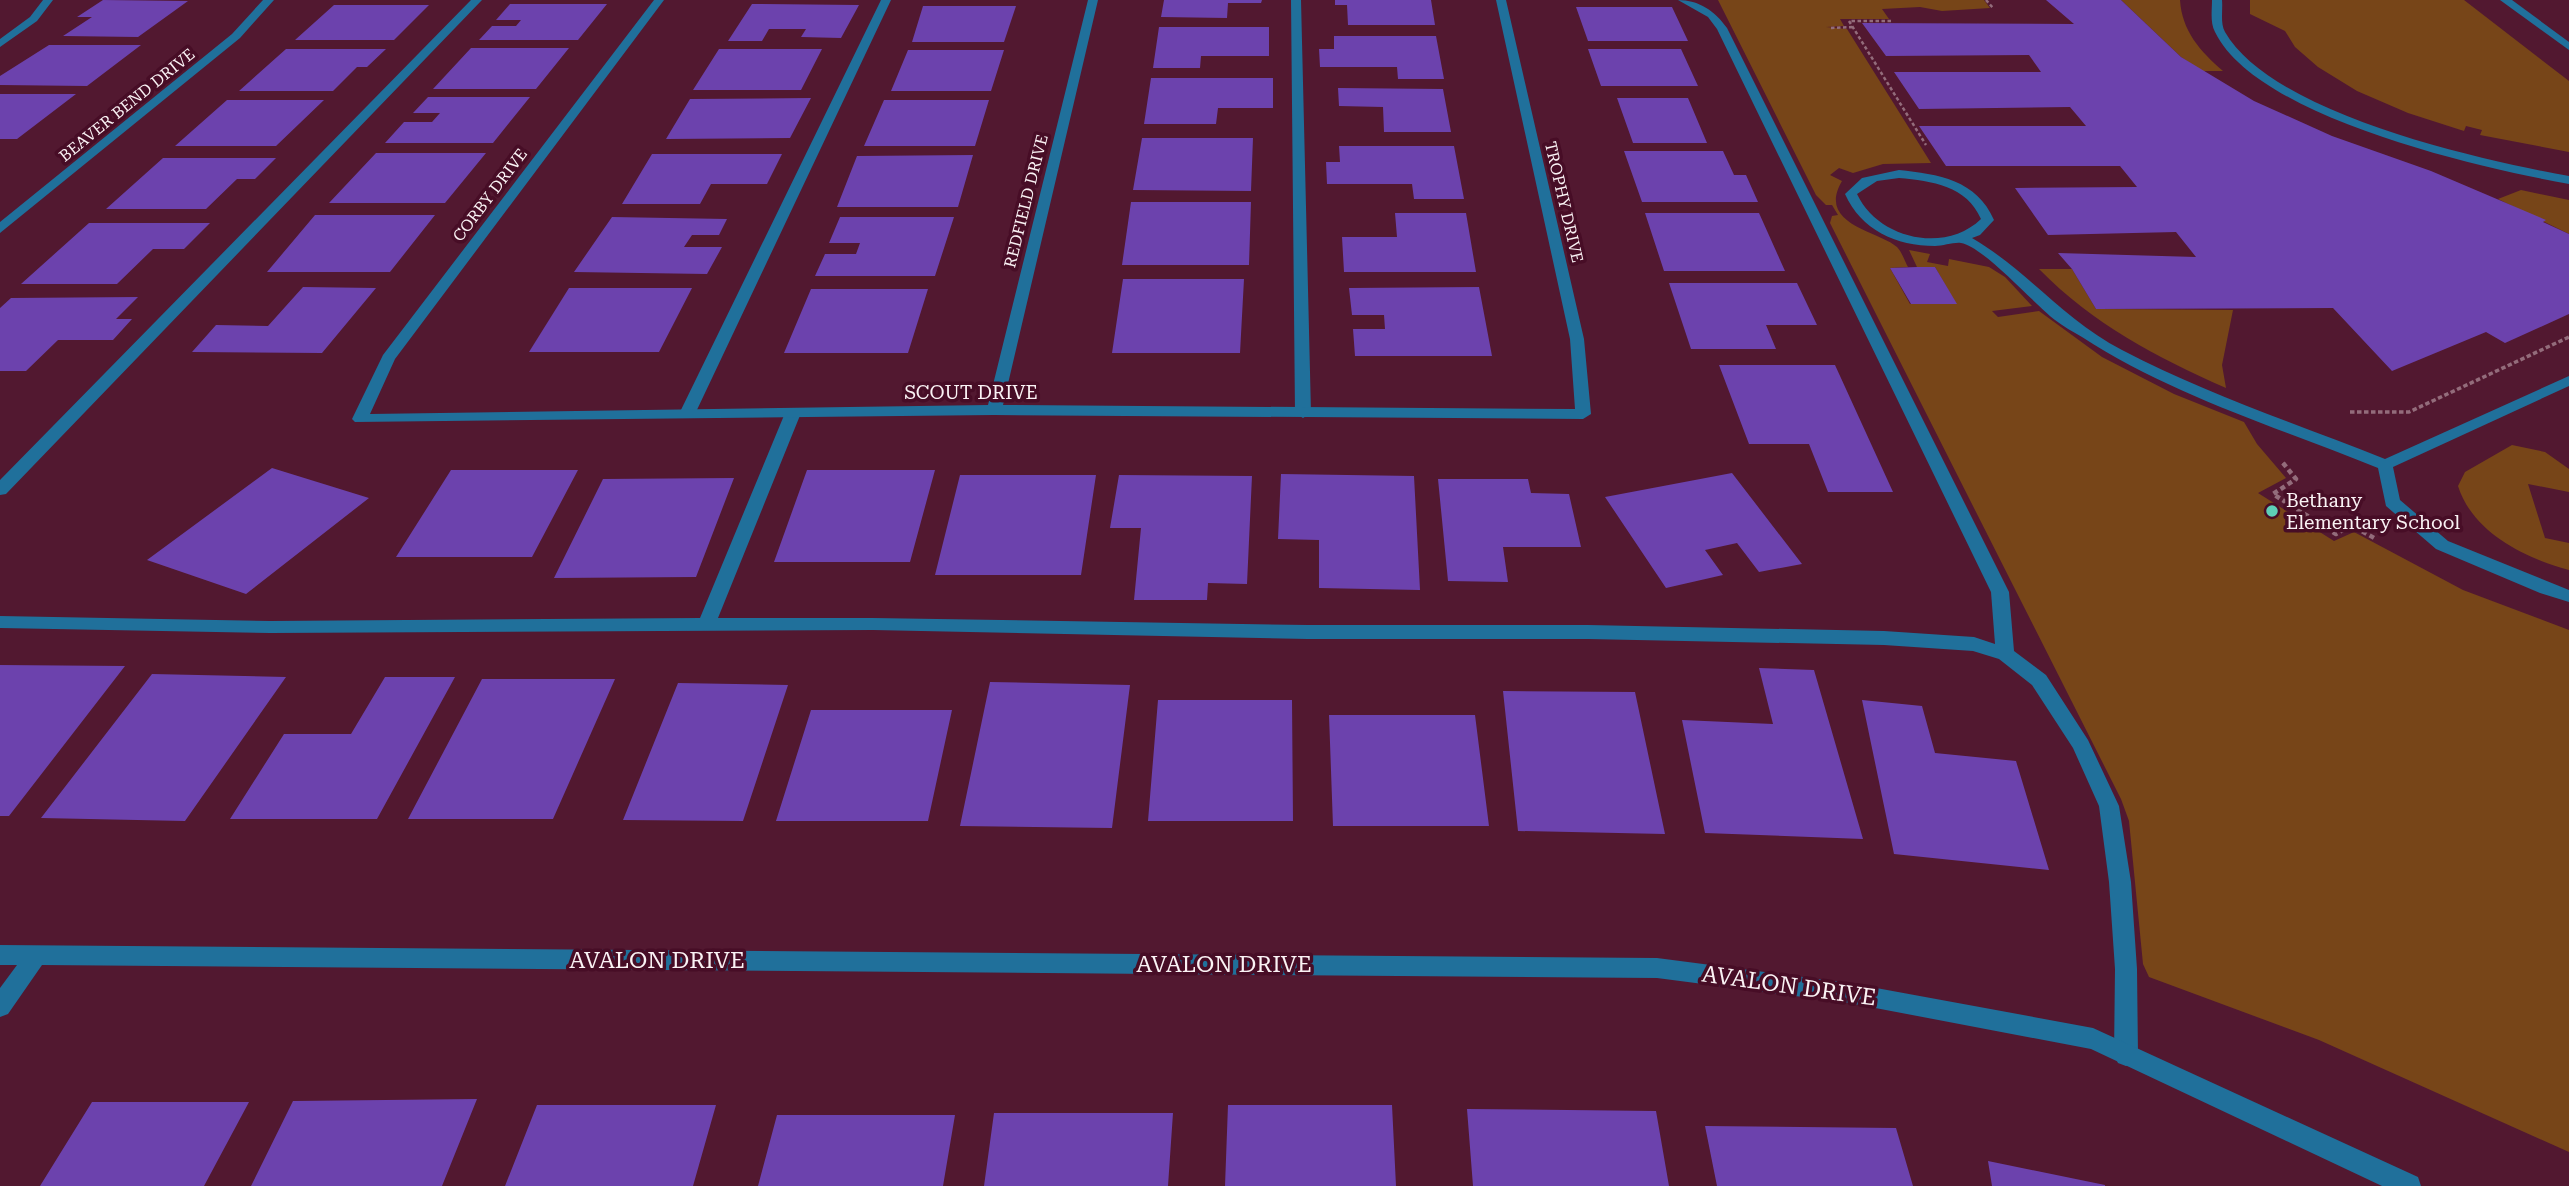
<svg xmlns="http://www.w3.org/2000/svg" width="2569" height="1186" font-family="'Roboto Serif',serif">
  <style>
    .green { fill: #774518 }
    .building { fill: #6c42ad }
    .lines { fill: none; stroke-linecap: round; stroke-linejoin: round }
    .path-far2 { stroke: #936c7b; stroke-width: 2.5; stroke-dasharray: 3.5 2.5; stroke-linecap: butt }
    .path-far1 { stroke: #936c7b; stroke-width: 3.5; stroke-dasharray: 4.5 2.5; stroke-linecap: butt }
    .path { stroke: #936c7b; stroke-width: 4.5; stroke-dasharray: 5 3.5; stroke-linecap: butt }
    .service { fill: #20709b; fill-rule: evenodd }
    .minor { fill: #20709b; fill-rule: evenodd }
    .tertiary { fill: #20709b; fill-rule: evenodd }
    .poi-dot { fill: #5eceb7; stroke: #470d26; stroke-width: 2.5 }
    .labels { text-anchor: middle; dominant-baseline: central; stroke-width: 7; stroke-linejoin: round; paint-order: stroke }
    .far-street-label { font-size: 16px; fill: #faf2f4; stroke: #470d26 }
    .street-label { font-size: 19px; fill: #faf2f4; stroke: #470d26 }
    .poi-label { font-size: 19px; fill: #faf2f4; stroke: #470d26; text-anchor: start }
    .near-street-label { font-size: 23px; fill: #faf2f4; stroke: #470d26 }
  </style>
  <rect width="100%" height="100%" fill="#521830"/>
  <path class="green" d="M1718,0H1984L1990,8L1942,11L1920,7L1882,9L1889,19H1840L1844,26L1826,27L1847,29L1931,163L1883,164L1853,173L1839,168L1830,175L1842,181C1816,225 1880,231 1897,247C1902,252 1905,262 1908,267L1890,268L1910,304H1956L1935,267H1917L1909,250L1930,254L1927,262L1948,266L1949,259L1989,267L2005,277L2032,306L1992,311L1998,317L2039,311L2102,357L2174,394L2244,422L2257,444L2286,478L2258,493L2334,541L2354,532L2463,590L2569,630V1152L2319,1040L2149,977L2143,964L2129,821L2121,799L1830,223L1832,216L1838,215L1832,205H1826L1816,195Z
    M2121,0H2180C2182,31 2200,51 2223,71H2202L2181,57Z
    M2250,0H2464L2569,81V152L2480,135L2482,130L2466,126L2464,131L2408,113L2357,91L2318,67L2295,47L2285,31L2250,14Z
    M2521,190L2569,200V234L2498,199Z
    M2039,269H2072L2096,309L2233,310L2222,365L2226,388C2156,357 2093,324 2039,269Z
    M2512,445L2545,452L2569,469V492L2528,484L2545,538L2569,543V570C2525,558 2473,533 2458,486L2465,472Z"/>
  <path class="building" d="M103,0L188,1L138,37L63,36L92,17H77Z
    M1164,0H1262L1261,3H1228L1227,18L1161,17Z
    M1335,0H1431L1435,25H1348L1347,5H1335Z
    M2046,0H2121L2181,57L2254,101L2332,136L2431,171L2546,220L2543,222L2569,234V314L2505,343L2486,332L2392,371L2333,308L2096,309L2072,269L2058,253L2196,257L2176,232L2048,235L2015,188L2137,187L2120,166H1946L1919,126H2086L2070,107L1919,109L1894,72H2041L2029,55L1886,56L1862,23L2074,24Z
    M510,4H607L578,40H479L492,26H516L521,20H496Z
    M752,4L859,5L841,38L801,37L806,29H769L762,41H728Z
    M334,5H429L394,40H295Z
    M923,6H1016L1004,42H912Z
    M1576,7H1672L1688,41H1588Z
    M1159,27H1269V56H1201L1200,68H1153Z
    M1334,36H1436L1444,79H1398L1397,67H1320L1319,49H1334Z
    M49,45H141L87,86L0,85V76Z
    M471,48H569L536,89H433Z
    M286,49H386L367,67H357L333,91H239Z
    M719,49H822L801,90H693Z
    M1588,49H1681L1698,86H1601Z
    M908,50H1004L991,91H891Z
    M1151,78H1273V108H1218L1216,124H1144Z
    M1338,88L1443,89L1451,132H1384L1383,107L1339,106Z
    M0,94H76L17,139H0Z
    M428,97H530L493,143H385L404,122H432L440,113H413Z
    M811,98L790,138L666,139L690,99Z
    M1617,98H1688L1707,143H1633Z
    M227,100H324L276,146H175Z
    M884,100H989L975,146H864Z
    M1142,138H1253L1251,191L1133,190Z
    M1339,146H1454L1464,199H1414L1412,184H1327L1326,162H1340Z
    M1624,151H1723L1734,175H1746L1758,202H1642Z
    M376,153H486L445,203H329Z
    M652,154H782L767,184H711L700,204H622Z
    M973,155L958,207H837L857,156Z
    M163,158H276L255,179H237L206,209H106Z
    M1131,202H1251L1249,265H1122Z
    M1395,213H1466L1476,272H1344L1342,237H1397Z
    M1645,213H1759L1785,271H1664Z
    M315,215H435L390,272H267Z
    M612,217L727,219L719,235H692L684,247H722L707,274L574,272Z
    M840,217H954L935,276H815L825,254H856L860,243H829Z
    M89,223H210L184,249H153L117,284H21Z
    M1917,267H1935L1957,304H1911L1890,268Z
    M1123,279H1244L1240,353H1112Z
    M1669,283H1797L1817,325H1766L1776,349H1691Z
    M303,287L376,288L322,353L192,352L216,325L268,326Z
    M1479,287L1492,356H1355L1353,329H1385L1384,315H1352L1349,288Z
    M569,288H692L659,352H529Z
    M811,289H928L908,353H784Z
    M138,297L116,319H132L113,340H58L26,371H0V308L11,298Z
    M1719,365H1835L1893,492H1828L1809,444H1749Z
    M272,468L369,498L246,594L147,560Z
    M451,470H578L532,557H396Z
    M807,470H935L910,562H774Z
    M1732,473L1802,564L1759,572L1737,543L1705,550L1723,575L1666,588L1605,497Z
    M1281,474L1414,476L1420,590L1319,588V540L1278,539Z
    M960,475H1096L1081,575H935Z
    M1119,475L1252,476L1247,584L1208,583L1207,600H1134L1141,528H1110Z
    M734,478L696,577L554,578L603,479Z
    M1438,479H1528L1531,493L1569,494L1581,547H1503L1508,582L1448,581Z
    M0,665L125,666L9,816H0Z
    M1759,668L1814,670L1863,839L1705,833L1682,720L1773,724Z
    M152,674L286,677L185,821L41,818Z
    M385,677H455L377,819H230L284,734H351Z
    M482,679H615L553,819H408Z
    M990,682L1130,685L1112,828L960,826Z
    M678,683L788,685L743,821L623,820Z
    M1503,691L1635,692L1665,834L1518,831Z
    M1158,700H1292L1293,821H1148Z
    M1862,700L1922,706L1935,753L2016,761L2049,870L1894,854Z
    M811,710H952L928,821H776Z
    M1329,715H1475L1489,826H1333Z
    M477,1099L442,1186H251L293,1101Z
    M92,1102H249L204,1186H40Z
    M537,1105H716L693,1186H505Z
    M1228,1105H1392L1396,1186H1225Z
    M1467,1109L1656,1111L1669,1186H1473Z
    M994,1113H1173L1168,1186H984Z
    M777,1115H955L943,1186H758Z
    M1705,1126L1896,1128L1913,1186H1717Z
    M1988,1161L2105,1185V1186H1992Z"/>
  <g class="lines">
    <path class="path-far2" d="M1986,0L1993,8
      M1891,21H1849L1926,145
      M1831,28L1852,27"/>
    <path class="path-far1" d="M2350,412H2409L2569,337
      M2283,463L2285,465"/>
    <path class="path" d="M2283,463L2296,479L2273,494L2336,534L2351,525L2376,539"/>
    <path class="service" d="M43,0H53L37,21L0,47V39L30,17Z
      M471,0H482L6,494L0,495V480Z
      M881,0H891L695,414L692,417H682L679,414Z
      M1291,0H1301L1311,413L1303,418L1295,413Z
      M1678,0C1699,0 1715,11 1727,28L2009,592L2014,651L2046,675L2088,740L2119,806L2131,882L2137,969L2138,1055L2134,1063L2126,1066L2118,1063L2114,1055L2115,969L2109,882L2099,806L2073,748L2032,685L1999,659L1973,651L1884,645L1588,639H1308L873,630L270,633L0,628V616L270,621L700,618L785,413L793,408L801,413L718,618H873L1308,625H1588L1884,631L1974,637L1995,644L1991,592L1717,29L1708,17Z
      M2212,0H2222C2223,10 2220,23 2225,32C2272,114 2480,160 2569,176V184C2480,168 2257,118 2215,32C2210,23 2212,10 2212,0Z
      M1899,170C1938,174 1977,180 1994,220L1980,235L1972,238C2027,270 2064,320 2122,350C2206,394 2297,424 2385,459L2569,376V386L2393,467L2400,500L2448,541L2569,590V602L2540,593L2436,549L2386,506L2378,468C2279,428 2171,395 2082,337C2073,332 2063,326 2055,320C2034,304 1984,247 1961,243C1954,242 1943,246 1935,246C1896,246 1861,230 1845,194L1862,178ZM1899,178C1932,181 1967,186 1981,219C1945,254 1878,239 1857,194L1877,181Z"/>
    <path class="minor" d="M263,0H274L240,38L0,233V222L232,34Z
      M654,0H664L395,359L370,414L988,405L1088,0H1098L1003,405L1575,409L1570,339L1496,0H1506L1584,339L1591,414L1583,419L994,415L355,422L352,419L383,355Z
      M0,945L1657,958L1849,983L2093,1028L2418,1177L2421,1186H2382L2091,1049L1849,1003L1657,978L42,965L8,1014L0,1017V988L17,965H0Z"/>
    <path class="tertiary" d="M2500,0H2512L2569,42V50Z"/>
  </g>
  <circle class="poi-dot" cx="2272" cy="511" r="7"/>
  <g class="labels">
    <g class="far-street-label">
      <text transform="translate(127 105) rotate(-39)">BEAVER BEND DRIVE</text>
      <text transform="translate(490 195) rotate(-53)">CORBY DRIVE</text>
      <text transform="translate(1026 201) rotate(-76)">REDFIELD DRIVE</text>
      <text transform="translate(1564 202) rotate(77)">TROPHY DRIVE</text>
    </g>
    <g class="street-label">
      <text x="971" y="392">SCOUT DRIVE</text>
    </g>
    <g class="poi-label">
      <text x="2286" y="500">Bethany<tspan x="2286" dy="22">Elementary School</tspan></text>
    </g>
    <g class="near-street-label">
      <text x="657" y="960">AVALON DRIVE</text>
      <text x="1224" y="964">AVALON DRIVE</text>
      <text transform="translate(1789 986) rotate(8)">AVALON DRIVE</text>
    </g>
  </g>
</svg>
